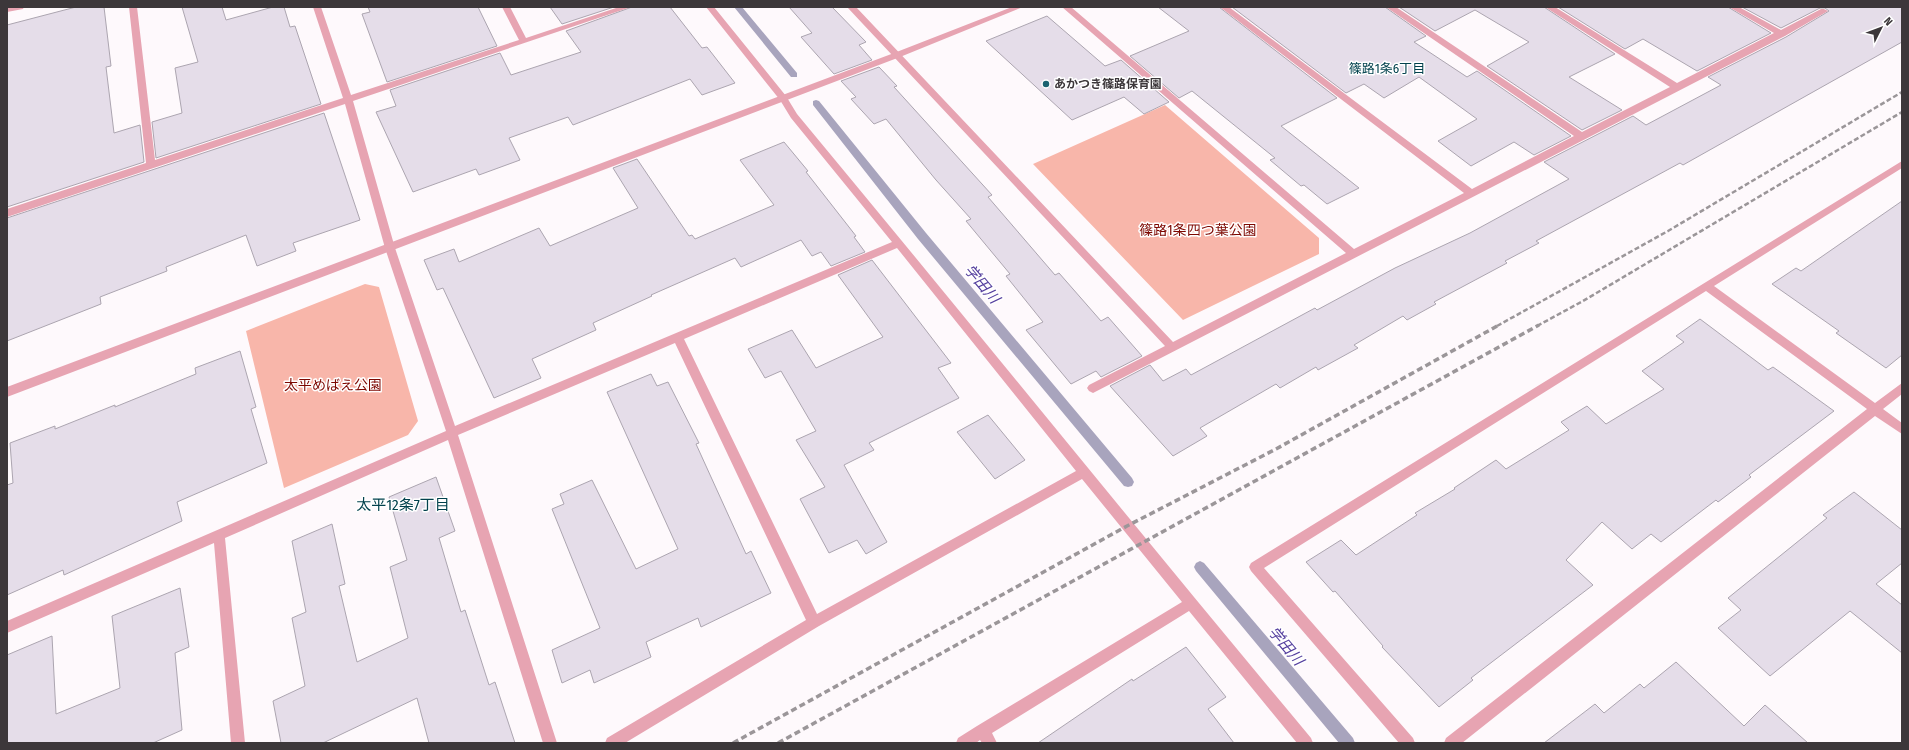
<svg xmlns="http://www.w3.org/2000/svg" width="1909" height="750" font-family="'Fira Sans Condensed','Noto Sans JP',sans-serif">
  <style>
    .green { fill: #f8b6aa }
    .lines { fill: none; stroke-linecap: round; stroke-linejoin: round }
    .stream { fill: #a8a4bd; fill-rule: evenodd }
    .building { fill: #e5dde9; stroke: #aca5b0 }
    .minor { fill: #e7a4b2; fill-rule: evenodd }
    .tertiary { fill: #e7a4b2; fill-rule: evenodd }
    .rail-far1 { stroke: #9b9699; stroke-width: 2.5; stroke-dasharray: 5 2.5; stroke-linecap: butt }
    .rail { stroke: #9b9699; stroke-width: 3.5; stroke-dasharray: 6 3.5; stroke-linecap: butt }
    .poi-dot { fill: #196270; stroke: #fff; stroke-width: 1.5 }
    .labels { text-anchor: middle; dominant-baseline: central; stroke-width: 3; stroke-linejoin: round; paint-order: stroke }
    .far-poi-label { font-size: 12px; font-weight: bold; fill: #3c373a; stroke: #fff; text-anchor: start }
    .far-neighbourhood-label { font-size: 13px; fill: #01414c; stroke: #fff }
    .park-label { font-size: 14px; fill: #7d0700; stroke: #fff }
    .water-label { font-size: 15px; font-style: italic; fill: #543e9e; stroke: #fff }
    .neighbourhood-label { font-size: 15px; fill: #01414c; stroke: #fff }
  </style>
  <rect width="100%" height="100%" fill="#fef9fc"/>
  <path class="green" d="M1165,105L1319,238V254L1183,320L1033,164Z
    M365,284L379,287L418,421L408,435L284,488L246,331Z"/>
  <g class="lines">
    <path class="stream" d="M734,7H742L797,73V77H791Z
      M816,100L819,101L926,233L1132,478L1134,482L1132,486L1128,487L1124,486L918,239L813,105V101Z
      M1200,561L1204,563L1353,738L1355,743H1339L1196,571L1194,567L1196,563Z"/>
  </g>
  <path class="building" d="M76,7H104L111,66L106,67L114,133L140,125L144,162L7,207V25Z
    M182,7H222L226,20L273,7H284L290,27L295,26L321,104L156,158L152,122L182,113L175,68L198,62Z
    M368,7H478L497,46L387,82L362,14L370,12Z
    M550,7H614L562,24Z
    M632,7H670L702,48L707,47L735,83L702,95L690,79L573,125L568,117L509,138L520,160L479,175L476,169L413,192L376,112L396,106L390,90L500,53L511,75L581,52L566,31Z
    M789,7H832L866,42L859,45L872,60L834,74L801,37L812,33Z
    M1158,7H1219L1337,98L1281,126L1359,188L1327,204L1304,185L1301,186L1270,160L1275,158L1192,91L1179,98L1130,56L1189,31Z
    M1232,7H1385L1426,36L1414,42L1467,77L1477,71L1571,136L1534,155L1514,142L1471,166L1438,141L1477,119L1419,77L1384,98L1364,84L1346,93Z
    M1399,7H1544L1615,54L1569,77L1622,110L1582,130L1487,66L1529,42L1475,10L1435,31Z
    M1558,7H1728L1771,33L1697,71L1643,39L1625,49Z
    M1742,7H1902V42L1683,165L1680,163L1536,241L1539,243L1505,261L1507,263L1434,302L1436,304L1407,320L1403,316L1354,345L1358,348L1318,370L1316,367L1280,388L1276,384L1200,428L1207,436L1173,456L1110,386L1150,365L1163,381L1186,369L1191,375L1315,308L1317,310L1395,268L1470,233L1569,179L1544,162L1633,116L1646,125L1721,85L1708,77L1786,37L1829,11L1825,8H1820L1781,28Z
    M1047,16L1105,66L1121,60L1169,102L1144,114L1124,97L1072,120L986,41Z
    M879,67L897,86L894,87L992,195L988,197L1055,275L1059,273L1101,321L1108,317L1142,356L1101,377L1096,371L1071,384L1026,330L1043,322L1006,276L1010,274L966,221L971,219L936,180L886,119L874,124L851,99L856,97L841,81Z
    M324,113L360,220L293,243L296,251L257,266L246,235L166,267L167,271L100,297L101,304L7,341V218Z
    M784,142L808,171L806,172L856,236L854,237L865,252L831,266L821,252L812,256L801,240L741,267L735,258L651,295L652,296L593,323L596,330L532,359L541,378L494,398L443,288L437,290L424,260L454,249L459,262L539,228L550,246L638,208L613,168L637,159L689,236L692,235L695,239L774,205L740,160Z
    M1902,201V355L1886,368L1836,333L1839,331L1772,284L1796,268L1801,271Z
    M872,260L951,363L938,368L959,398L869,443L874,450L844,465L887,542L866,554L857,540L829,553L800,499L825,487L796,440L816,431L781,371L765,378L748,349L792,330L816,368L883,337L838,275Z
    M1700,319L1768,370L1773,367L1834,411L1749,475L1751,477L1718,502L1716,500L1661,542L1651,534L1632,549L1602,522L1566,560L1593,585L1471,678L1473,680L1439,707L1382,647L1383,646L1335,591L1333,592L1306,562L1341,540L1356,555L1417,515L1415,513L1455,489L1454,488L1496,460L1506,469L1569,430L1561,422L1587,406L1606,424L1664,389L1642,371L1684,342L1676,336Z
    M240,351L256,407L251,409L267,463L177,502L182,521L64,575L63,570L7,595V485L13,483L10,443L55,426V429L115,405V407L196,374L195,368Z
    M651,374L657,386L668,382L699,443L696,444L746,554L751,551L771,593L701,627L698,618L646,642L651,657L594,683L590,670L562,683L552,650L600,628L552,509L564,504L560,494L592,480L636,569L678,549L607,392Z
    M988,415L1025,460L995,479L957,432Z
    M436,477L455,531L439,538L461,612L465,610L489,685L495,682L515,743H429L417,698L323,743H281L273,701L305,686L292,618L306,612L292,541L332,524L345,584L339,586L357,662L408,638L390,567L407,560L389,497Z
    M1854,492L1902,530V563L1876,584L1902,605V653L1850,611L1770,676L1718,628L1741,610L1728,598L1827,518L1823,515Z
    M180,588L189,647L175,653L182,730L153,743H7V655L52,636L56,714L120,688L112,616Z
    M1186,647L1226,697L1208,709L1234,743H1038L1132,679L1133,681Z
    M1676,662L1744,726L1765,705L1808,743H1544L1595,704L1604,713L1640,684L1644,688Z"/>
  <g class="lines">
    <path class="minor" d="M24,7L23,9L7,12V8Z
      M129,7H137L155,160L343,98L313,7H321L351,95L519,40L502,7H510L526,38L619,7H631L353,101L395,248L455,426L892,242L791,118L780,100L706,7H714L786,96L797,114C969,321 1138,531 1311,738L1313,743H1297L1189,611L992,733L997,743H982L980,740L976,743H956L958,738L977,726L1182,602L1082,479L819,626L625,743H605L607,738L806,620L675,343L458,435L557,743H543L448,440L225,538L245,743H231L214,543L7,633V621L446,431L385,248L345,104L7,217V209L146,163ZM897,248L1076,471L817,614L684,339Z
      M847,7H856L1173,342L1346,253L1062,7H1071L1354,249L1464,193L1220,7H1229L1472,189L1574,136L1386,7H1396L1582,132L1670,87L1545,7H1555L1677,83L1774,33L1729,7H1739L1781,30L1821,9H1824L1828,11L1785,36L1093,393L1089,391L1087,388L1089,385L1165,346Z
      M1902,161V168L1714,286L1875,403L1902,383V394L1883,409L1902,423V434L1875,416L1462,743H1444L1446,738L1867,409L1706,291L1264,568L1413,738L1415,743H1399L1251,571L1249,567L1251,563Z"/>
    <path class="tertiary" d="M1012,7H1023L900,57L7,397V387L894,53Z"/>
    <path class="rail-far1" d="M1497,326L1668,231L1902,92
      M1537,326L1583,301L1902,112"/>
    <path class="rail" d="M733,743L1127,526L1276,449L1499,325
      M778,743L1539,325"/>
  </g>
  <circle class="poi-dot" cx="1046" cy="84" r="4"/>
  <g class="labels">
    <g class="far-poi-label">
      <text x="1054" y="84">あかつき篠路保育園</text>
    </g>
    <g class="far-neighbourhood-label">
      <text x="1387" y="68">篠路1条6丁目</text>
    </g>
    <g class="park-label">
      <text x="1198" y="230">篠路1条四つ葉公園</text>
      <text x="333" y="385">太平めばえ公園</text>
    </g>
    <g class="water-label">
      <text transform="translate(982 284) rotate(50)">学田川</text>
      <text transform="translate(1286 646) rotate(50)">学田川</text>
    </g>
    <g class="neighbourhood-label">
      <text x="403" y="505">太平12条7丁目</text>
    </g>
  </g>
  <rect width="1909" height="750" fill="none" stroke="#3c373a" stroke-width="16"/>
  <g transform="translate(1881 28) rotate(48)" stroke="#ffffff" stroke-width="3" paint-order="stroke">
  <path d="M0-3L7 15L0 10L-7 15Z" fill="#3c373a"/>
  <text y="-6" font-size="11" font-weight="bold" text-anchor="middle" fill="#3c373a">N</text>
  </g>
</svg>
